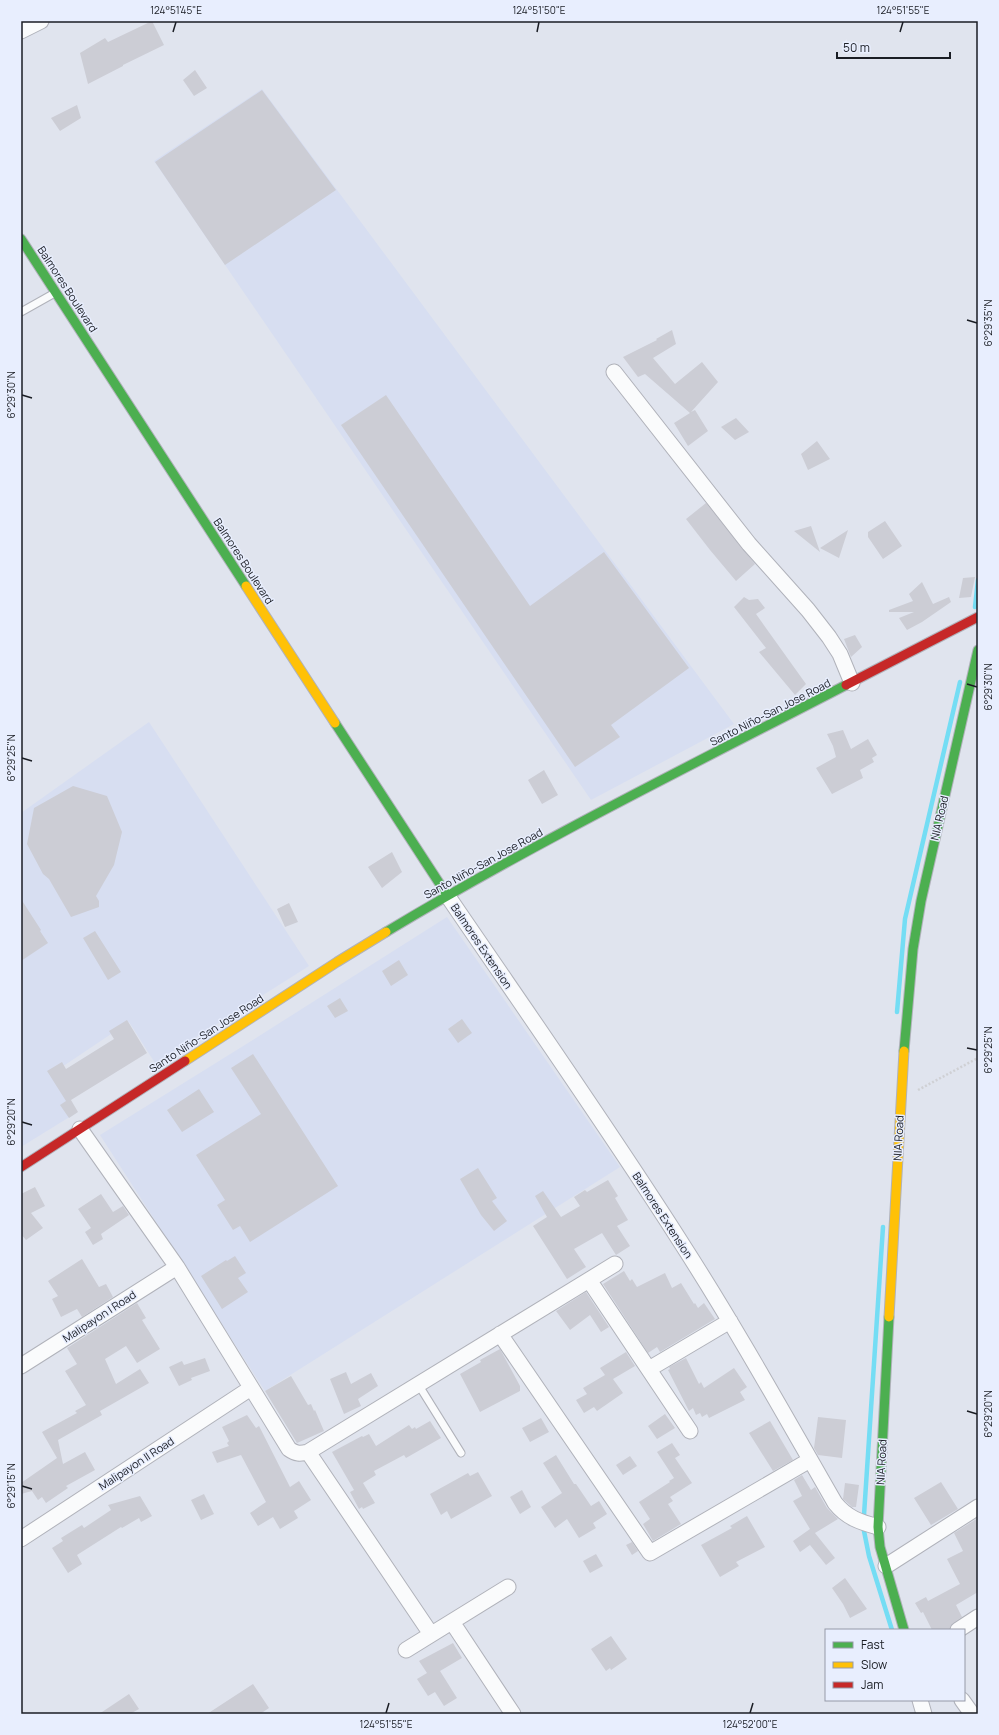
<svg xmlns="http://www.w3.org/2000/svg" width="999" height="1735" font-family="Manrope,sans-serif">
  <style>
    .built { fill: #d7def1 }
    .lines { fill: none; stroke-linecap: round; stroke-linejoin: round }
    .stream { stroke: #74ddf4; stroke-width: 4.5 }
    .building { fill: #cccdd5 }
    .lane-casing { stroke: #b0b2ba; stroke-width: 9 }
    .street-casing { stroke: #b0b2ba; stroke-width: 17 }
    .fast-casing { stroke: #b0b2ba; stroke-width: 11 }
    .slow-casing { stroke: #b0b2ba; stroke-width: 11 }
    .jam-casing { stroke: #b0b2ba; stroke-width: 11 }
    .path { stroke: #cfd0d4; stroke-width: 2.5; stroke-dasharray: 2 2; stroke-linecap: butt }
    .lane { stroke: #fafbfc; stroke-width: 7 }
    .street { stroke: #fafbfc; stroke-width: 15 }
    .fast { stroke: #4caf50; stroke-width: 9 }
    .slow { stroke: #ffc107; stroke-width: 9 }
    .jam { stroke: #c62828; stroke-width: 9 }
    .ticks { fill: none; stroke: #1a1d24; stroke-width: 1.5 }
    .labels { text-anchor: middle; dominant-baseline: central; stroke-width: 3; stroke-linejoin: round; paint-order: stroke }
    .street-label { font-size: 11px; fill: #1a1d24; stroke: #e8eefe }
    .neatline { fill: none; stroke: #1a1d24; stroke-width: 1.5 }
    .ticks-label { font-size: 10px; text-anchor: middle; fill: #1a1d24 }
  </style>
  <rect width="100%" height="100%" fill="#e0e4ee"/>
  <path class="built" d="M262,89L734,724L591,800L154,161Z
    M149,722L309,966L155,1063L129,1022L50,1075L76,1113L21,1147V813Z
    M447,917L620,1167L265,1391L100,1135L248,1043Z"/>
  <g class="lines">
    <path class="stream" d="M975,607L978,580
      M897,1012L905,919L960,682
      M864,1515L883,1227
      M864,1531L869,1556L892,1630"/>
  </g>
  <path class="building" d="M152,21L164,45L123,65V66L88,84L80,53L105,38L108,42Z
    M195,70L207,88L194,96L183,80Z
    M262,90L336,190L225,265L155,162Z
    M77,105L81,118L60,131L51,118Z
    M672,330L676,344L653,358L675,384L702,362L718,382L691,412L695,410L708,431L688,446L674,423L690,413L645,374L638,377L623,357L657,340L656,339Z
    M386,395L530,606L604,552L689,668L611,725L620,737L575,767L341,425Z
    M736,418L749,432L735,440L721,427Z
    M817,441L830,459L808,470L801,454Z
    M706,503L755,564L736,581L710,550L686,519Z
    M885,521L902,546L883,559L868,537V532Z
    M811,526L820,552L794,531Z
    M848,530L839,558L820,548Z
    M975,577L971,597L959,598L963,578Z
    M922,582L933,604L949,597L951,602L922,622L907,630L899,618L914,612H889V610L913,601L909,594Z
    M744,597L749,600L758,599L765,608L756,614L806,684L795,695L759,652L766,648L734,607Z
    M855,635L862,647L851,657L844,639Z
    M843,730L851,749L868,739L877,755L872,758L874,762L860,770L863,778L832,794L816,768L836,757L833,746L827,734Z
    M544,770L558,795L542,804L528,780Z
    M73,786L107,796L122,832L114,865L96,896L99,901V907L71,917L49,879L43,874L27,844L34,808Z
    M392,852L402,872L382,888L368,867Z
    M21,899L41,930L40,931L48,943L21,961Z
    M289,903L298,922L285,927L277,909Z
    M95,931L121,972L108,980L83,938Z
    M399,960L408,975L391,986L382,971Z
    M340,998L348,1011L335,1018L327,1006Z
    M462,1019L472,1033L458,1043L448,1029Z
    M127,1020L147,1053L71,1100L78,1112L69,1118L60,1105L66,1101L47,1071L62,1062L66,1069L114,1039L109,1031Z
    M253,1054L338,1186L250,1242L240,1226L233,1230L217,1205L225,1200L196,1155L261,1114L231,1068Z
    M199,1089L214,1112L182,1132L167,1110Z
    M478,1168L497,1198L492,1201L507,1221L494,1231L481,1215L460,1179Z
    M608,1180L618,1196L615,1198L628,1220L617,1226L630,1246L616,1255L602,1233L574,1249L586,1267L567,1279L533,1226L547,1217L535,1196L543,1191L561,1217L580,1206L574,1197L585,1190L587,1192Z
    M35,1187L45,1206L31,1213L43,1228L26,1240L21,1234V1194Z
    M101,1194L113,1212L123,1206L129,1215L101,1234L103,1239L93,1245L85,1232L91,1228L78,1209Z
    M235,1256L246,1273L238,1278L248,1292L222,1309L201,1276L226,1260L227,1261Z
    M82,1259L99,1287L106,1284L113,1297L82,1317L77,1309L61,1317L52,1299L58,1296L48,1281Z
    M624,1271L630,1281L632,1279L637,1287L665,1273L672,1288L681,1283L694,1304L695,1303L698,1308L704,1303L715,1319L660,1352L657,1347L648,1353L603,1284Z
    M586,1292L609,1327L601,1332L590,1315L570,1330L556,1311Z
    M137,1303L146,1318L142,1320L160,1349L137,1363L126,1346L105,1359L116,1384L140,1369L149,1383L100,1411L102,1415L58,1440L63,1464L85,1452L95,1470L66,1486L68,1488L46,1503L42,1497L38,1500L32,1491L21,1494V1483L57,1458L42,1432L77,1413L75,1411L86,1405L65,1371L77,1364L67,1348Z
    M500,1349L520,1386V1391L480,1412L460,1374L481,1362L480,1360Z
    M626,1352L635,1366L613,1379L623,1393L597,1411L594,1407L584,1413L576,1400L587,1394L583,1388L605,1375L600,1368Z
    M205,1358L210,1371L191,1378L192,1380L179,1386L169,1367L182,1361L184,1365Z
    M686,1358L699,1384L701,1382L704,1388L734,1368L747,1387L740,1392L745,1400L709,1418L707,1414L702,1417L700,1413L696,1415L693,1408L689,1411L668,1370L670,1369L669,1367Z
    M346,1372L351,1384L371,1373L378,1386L358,1399L361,1406L344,1414L330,1379Z
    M291,1376L308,1405L311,1404L314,1411L315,1410L324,1431L297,1443L265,1391Z
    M665,1414L675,1428L657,1439L648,1426Z
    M247,1415L256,1428L259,1426L290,1487L299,1481L311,1500L294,1511L298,1518L280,1529L273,1517L258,1526L250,1513L266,1502L241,1455L217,1463L212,1452L229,1446L227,1443L229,1441L222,1427Z
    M818,1417L846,1420L842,1458L818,1455L814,1448Z
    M541,1418L549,1432L530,1442L522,1428Z
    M430,1421L441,1438L406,1458L404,1455L374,1471L376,1475L363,1483L375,1503L363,1509L362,1507L359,1509L350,1492L354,1490L332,1452L362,1436L363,1437L369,1434L376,1446L409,1425L412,1429L415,1427L416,1429Z
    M770,1421L793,1460L773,1471L749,1433Z
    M672,1443L680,1455L675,1458L692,1483L670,1497L673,1501L668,1504L681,1524L653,1541L643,1524L650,1519L639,1502L670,1482L669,1481L674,1478L657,1452Z
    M556,1455L574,1484H576L591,1506L599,1501L607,1514L593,1523L596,1528L579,1538L567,1519L555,1528L541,1507L562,1493L543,1463Z
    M630,1456L637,1466L623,1475L616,1465Z
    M478,1472L492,1496L451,1519L447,1511L441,1515L430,1494L468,1473L470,1476Z
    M802,1475L811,1490L815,1487L827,1508L838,1519L815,1533L835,1558L826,1565L810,1545L800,1552L793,1541L810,1529L793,1501L802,1496L794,1480Z
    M941,1482L958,1509L931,1525L914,1498Z
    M845,1483L859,1485L856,1507H852L843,1499Z
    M522,1490L531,1507L520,1514L510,1497Z
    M204,1494L214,1514L201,1520L191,1500Z
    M140,1496L152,1516L141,1522L139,1518L122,1528L121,1527L77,1555L82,1564L68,1573L52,1548L63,1541L61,1538L82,1525L84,1528L111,1510L108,1505Z
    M747,1516L765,1547L736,1562L739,1566L720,1577L701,1545L732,1528L730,1526Z
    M978,1518V1592L956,1605L962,1617L953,1623L949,1630H932L923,1612L921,1613L915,1603L926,1597L928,1601L960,1584L947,1559L963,1551L954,1533Z
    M632,1542L638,1551L632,1555L626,1545Z
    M596,1554L603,1566L590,1573L583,1561Z
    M845,1578L867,1609L850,1618L843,1604L832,1588Z
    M611,1636L627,1659L611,1670L610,1668L606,1671L591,1649Z
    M453,1643L462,1658L440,1671L457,1698L444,1706L435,1692L428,1696L417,1679L427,1673L419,1661Z
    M253,1684L269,1708L260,1714H207Z
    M129,1694L139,1709L130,1714H99Z"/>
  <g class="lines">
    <g class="lane-casing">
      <path id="lane" d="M21,312L53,294
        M418,1384L461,1453"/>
    </g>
    <g class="street-casing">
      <path id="street" d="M21,31L41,21
        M614,372L749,544L808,610L829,637L840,654L852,683
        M447,895C526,1011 607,1126 682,1244C736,1328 785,1416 835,1503C847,1518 860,1522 878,1527
        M80,1129L177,1267L289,1449C296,1454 300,1454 308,1452L615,1264
        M589,1280L690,1431
        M500,1334L650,1553L810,1460
        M21,1366L177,1267
        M649,1369L730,1321
        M308,1452L431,1634
        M21,1539L251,1388
        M886,1566L978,1507
        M452,1622L513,1714
        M958,1630L978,1617
        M406,1650L508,1587
        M920,1700L924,1714
        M962,1700L972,1714"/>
    </g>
    <g class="fast-casing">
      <path id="fast" d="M21,239L246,586
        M335,723L447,895
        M386,932C535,842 692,765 846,685
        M904,1051L913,949L921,901L978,650
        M889,1317L878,1527L880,1547L904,1630"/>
    </g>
    <g class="slow-casing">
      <path id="slow" d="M246,586L335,723
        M185,1061L337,962L386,932
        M889,1317L904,1051"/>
    </g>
    <g class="jam-casing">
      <path id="jam" d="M846,685L978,617
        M21,1167L185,1061"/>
    </g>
    <path class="path" d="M918,1090L978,1058"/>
    <use href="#lane" class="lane"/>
    <use href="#street" class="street"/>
    <use href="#fast" class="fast"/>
    <use href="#slow" class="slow"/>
    <use href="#jam" class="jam"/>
  </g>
  <path class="ticks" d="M173,32L176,22M537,32L539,22M900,32L903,22M967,320L977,323M22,395L32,398M967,684L977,687M22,758L32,761M967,1048L977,1050M22,1122L32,1125M967,1411L977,1414M22,1486L32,1489M386,1713L389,1703M750,1713L753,1703"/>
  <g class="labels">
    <g class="street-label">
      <text transform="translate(68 289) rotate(57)">Balmores Boulevard</text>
      <text transform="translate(244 561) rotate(57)">Balmores Boulevard</text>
      <text transform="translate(770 712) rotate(-27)">Santo Niño-San Jose Road</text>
      <text transform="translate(939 818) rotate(-77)">NIA Road</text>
      <text transform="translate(483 863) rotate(-29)">Santo Niño-San Jose Road</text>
      <text transform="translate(482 946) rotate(56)">Balmores Extension</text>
      <text transform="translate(206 1033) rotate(-33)">Santo Niño-San Jose Road</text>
      <text transform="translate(898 1138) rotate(-87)">NIA Road</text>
      <text transform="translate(663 1215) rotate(57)">Balmores Extension</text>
      <text transform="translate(99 1316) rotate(-33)">Malipayon I Road</text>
      <text transform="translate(881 1462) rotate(-87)">NIA Road</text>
      <text transform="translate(136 1463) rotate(-33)">Malipayon II Road</text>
    </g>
  </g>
  <rect width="999" height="1735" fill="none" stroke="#e8eefe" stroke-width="44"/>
  <rect x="825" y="1629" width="140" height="72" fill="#e8eefe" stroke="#969aa7"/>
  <rect x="833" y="1642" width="20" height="6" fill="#4caf50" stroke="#969aa7"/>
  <text x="861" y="1649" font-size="12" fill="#1a1d24">Fast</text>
  <rect x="833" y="1662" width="20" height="6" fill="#ffc107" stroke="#969aa7"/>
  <text x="861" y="1669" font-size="12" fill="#1a1d24">Slow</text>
  <rect x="833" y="1682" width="20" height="6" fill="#c62828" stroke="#969aa7"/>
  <text x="861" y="1689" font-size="12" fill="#1a1d24">Jam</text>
  <path d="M837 52v6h113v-6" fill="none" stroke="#1a1d24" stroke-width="2"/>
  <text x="843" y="52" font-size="12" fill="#1a1d24" stroke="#e8eefe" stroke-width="3" paint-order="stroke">50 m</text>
  <rect x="22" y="22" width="955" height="1691" class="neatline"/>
  <g class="ticks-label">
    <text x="176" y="14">124°51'45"E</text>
    <text x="539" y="14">124°51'50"E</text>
    <text x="903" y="14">124°51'55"E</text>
    <text transform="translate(988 323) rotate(-90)" y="4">6°29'35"N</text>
    <text transform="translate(11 395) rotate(-90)" y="4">6°29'30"N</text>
    <text transform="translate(988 687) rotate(-90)" y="4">6°29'30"N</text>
    <text transform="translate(11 758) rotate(-90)" y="4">6°29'25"N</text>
    <text transform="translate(988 1050) rotate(-90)" y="4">6°29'25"N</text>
    <text transform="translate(11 1122) rotate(-90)" y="4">6°29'20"N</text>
    <text transform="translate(988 1414) rotate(-90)" y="4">6°29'20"N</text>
    <text transform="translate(11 1486) rotate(-90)" y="4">6°29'15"N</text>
    <text x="386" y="1728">124°51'55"E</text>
    <text x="750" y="1728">124°52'00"E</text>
  </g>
</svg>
